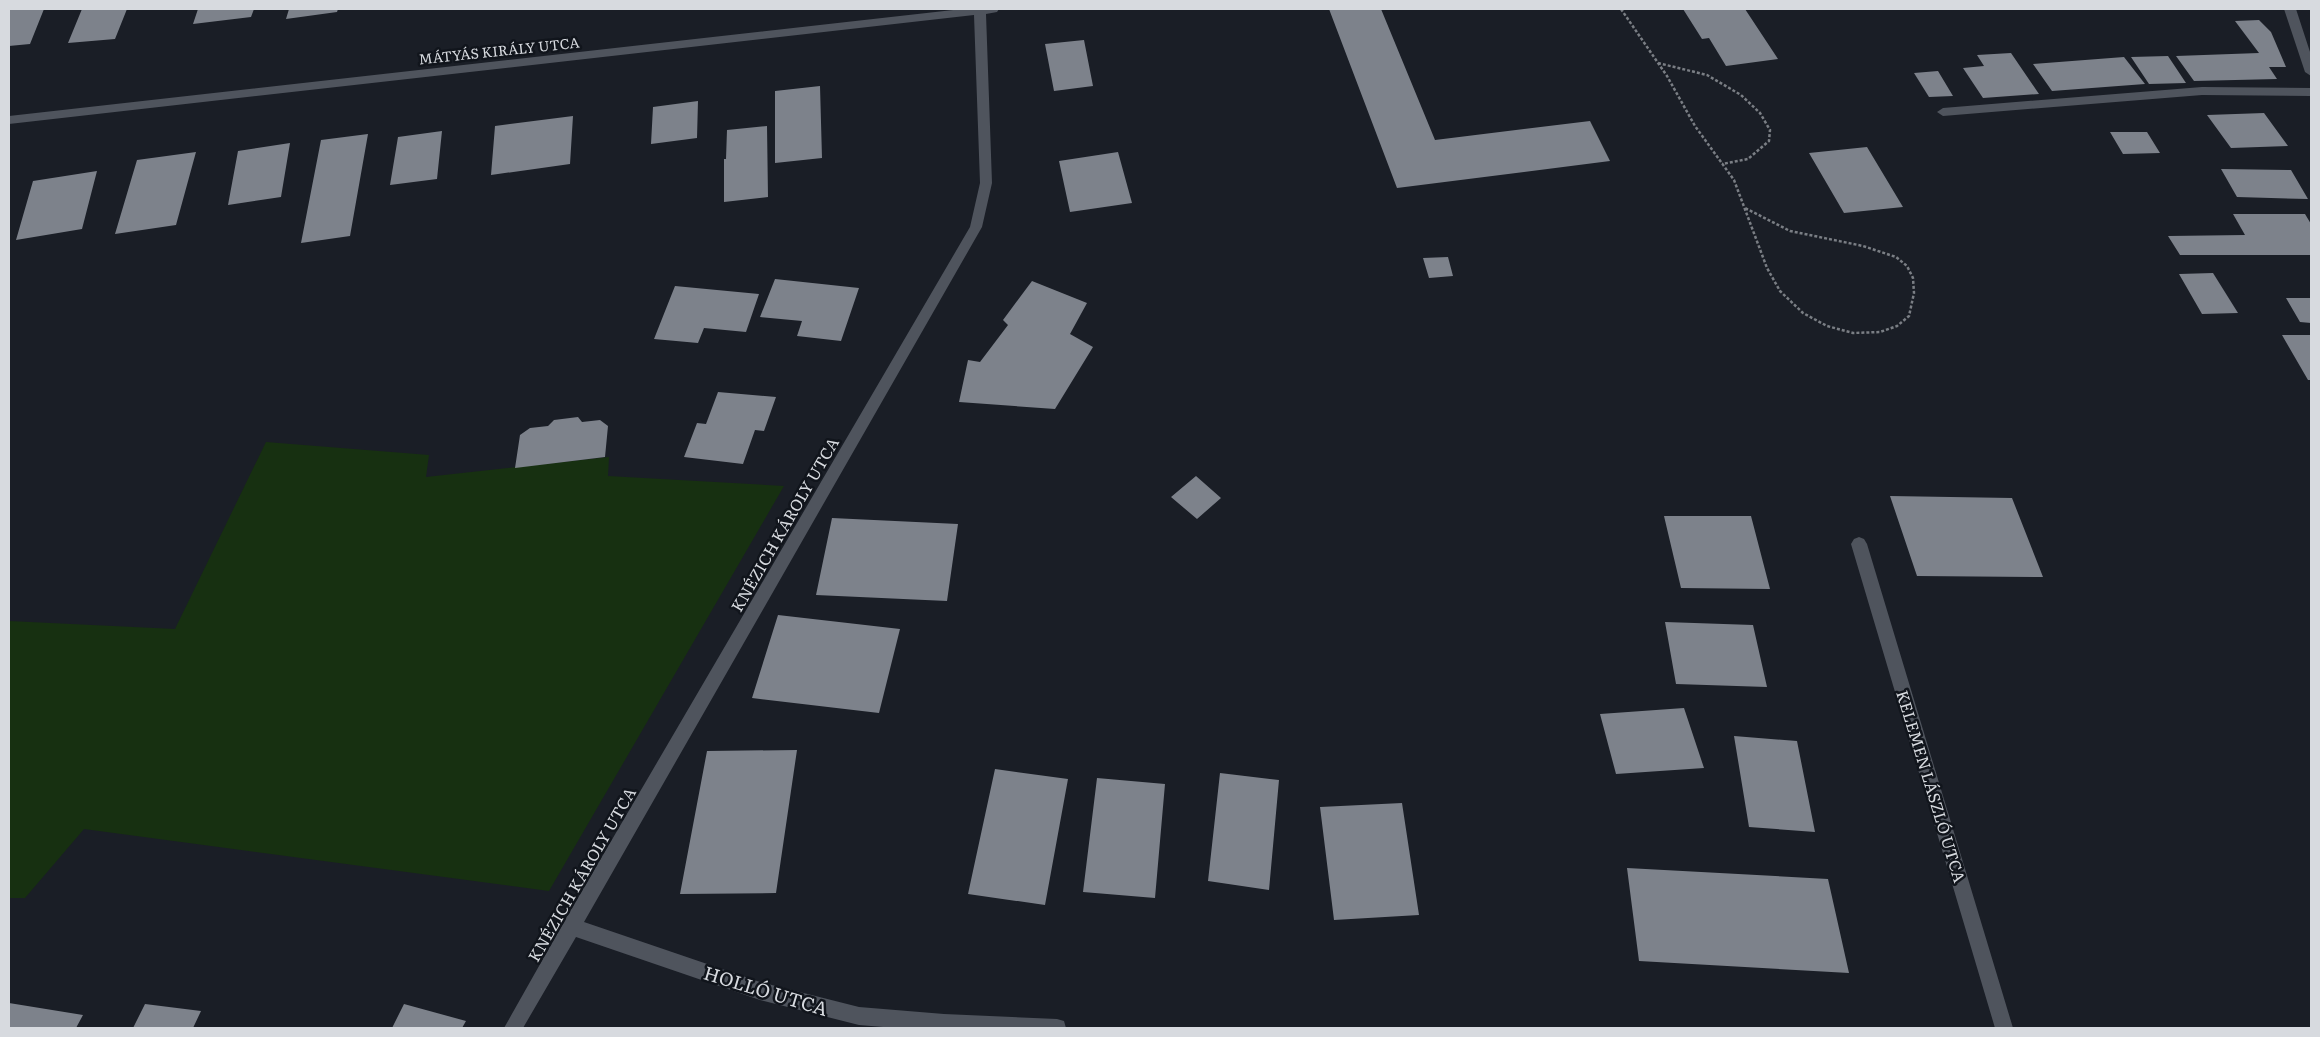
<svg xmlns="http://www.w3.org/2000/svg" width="2320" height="1037" font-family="Literata,serif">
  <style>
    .green { fill: #173011 }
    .building { fill: #7d828b }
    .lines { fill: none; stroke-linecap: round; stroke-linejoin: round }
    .path { stroke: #7a7e84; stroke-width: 2.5; stroke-dasharray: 3 2; stroke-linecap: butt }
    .minor { fill: #4f545d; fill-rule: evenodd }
    .labels { text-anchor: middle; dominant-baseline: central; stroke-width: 5; stroke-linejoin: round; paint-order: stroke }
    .far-street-label { font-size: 14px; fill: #d7dadf; stroke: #11151c }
    .street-label { font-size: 16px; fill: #d7dadf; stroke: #11151c }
    .near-street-label { font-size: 19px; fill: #d7dadf; stroke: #11151c }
  </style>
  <rect width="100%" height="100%" fill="#1a1e26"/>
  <path class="green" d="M266,442L429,455L426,477L609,457L608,476L784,486L549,891L84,829L25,898H9V621L175,629Z"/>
  <path class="building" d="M9,9H44L30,44L9,46Z
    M82,9H127L115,39L68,43Z
    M198,9H254L251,17L193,24Z
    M289,9H338L337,12L286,19Z
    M1329,9H1381L1435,140L1590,121L1610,161L1397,188Z
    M1683,9H1745L1778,59L1726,66L1709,38L1702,39Z
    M2259,20L2271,32L2286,67H2269L2277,79L2194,81L2176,56L2259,53L2235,21Z
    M1084,40L1093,86L1054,91L1045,44Z
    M2011,53L2039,94L1983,98L1963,68L1984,66L1977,55Z
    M2168,56L2186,83L2149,84L2131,57Z
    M2124,57L2145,84L2052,91L2033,64Z
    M1938,71L1953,96L1929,97L1914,73Z
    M820,86L822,158L775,163V91Z
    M698,101L697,138L651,144L653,107Z
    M2264,113L2288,146L2231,148L2207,115Z
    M573,116L570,164L491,175L495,126Z
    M767,126L768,197L724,202V159H726L727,130Z
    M442,131L437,179L390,185L398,137Z
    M2110,132H2147L2160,153L2123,154Z
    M368,134L350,236L301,243L321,140Z
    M290,143L281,197L228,205L238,151Z
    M1867,147L1903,207L1844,213L1809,153Z
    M196,152L176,225L115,234L137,160Z
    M1118,152L1132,203L1070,212L1059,161Z
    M2221,169L2291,170L2308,199L2237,197Z
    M97,171L82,229L16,240L33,181Z
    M2233,214H2305L2311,224V255H2180L2168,236L2245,235Z
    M1448,257L1453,276L1429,278L1423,258Z
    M2213,273L2238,313L2202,314L2179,274Z
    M775,279L859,288L841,341L797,336L802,321L760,317Z
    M1032,281L1087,303L1070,334L1093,347L1055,409L959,402L968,360L980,362L1008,325L1003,320Z
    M675,286L759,294L746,332L704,328L698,343L654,339Z
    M2286,298H2311V323L2300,322Z
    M2282,335H2311V380H2308Z
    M718,392L776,397L764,431L755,430L743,464L684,457L697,423L706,424Z
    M578,417L582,422L600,420L608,426L605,457L515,468L520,435L530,428L548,426L554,420Z
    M1196,476L1221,498L1197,519L1171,497Z
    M1890,496L2012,498L2043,577L1917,576Z
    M1664,516H1751L1770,589L1681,588Z
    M832,518L958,524L947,601L816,595Z
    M778,615L900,629L879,713L752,698Z
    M1665,622L1753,625L1767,687L1676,684Z
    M1684,708L1704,768L1616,774L1600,714Z
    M1734,736L1797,741L1815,832L1749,827Z
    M797,750L776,893L680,894L707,751Z
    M995,769L1068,779L1045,905L968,894Z
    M1220,773L1279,780L1269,890L1208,881Z
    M1097,778L1165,784L1155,898L1083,892Z
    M1402,803L1419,915L1334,920L1320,807Z
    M1627,868L1828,879L1849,973L1639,961Z
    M9,1003L83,1015L76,1028H9Z
    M145,1004L201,1011L193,1028H133Z
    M404,1004L466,1021L462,1028H392Z"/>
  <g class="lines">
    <path class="path" d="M1621,9L1667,76L1695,126L1734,180L1767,268L1780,291L1803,313L1827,326L1853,333L1880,332L1897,326L1909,316L1914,293L1913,278L1907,266L1896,257L1863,246L1790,231L1745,208
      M1658,63L1707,75L1741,95L1760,113L1770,130L1769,141L1748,159L1722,164"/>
    <path class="minor" d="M962,9H999L997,12L986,14L992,183L982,227L584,922L760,982L859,1007L944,1014L1057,1019L1064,1021L1066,1028H895L859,1025L760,1000L576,937L523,1028H504L565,920L970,227L980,183L974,15L9,124V116Z
      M2284,9H2296L2311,55V76L2305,72Z
      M2202,87L2311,88V96L2202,95L1943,116L1937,112L1943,108Z
      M1859,537L1864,539L1867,544L2013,1028H1995L1851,544L1854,539Z"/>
  </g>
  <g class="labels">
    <g class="far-street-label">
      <text transform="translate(499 50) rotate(-6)">MÁTYÁS KIRÁLY UTCA</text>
    </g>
    <g class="street-label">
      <text transform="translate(784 524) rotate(-60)">KNÉZICH KÁROLY UTCA</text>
      <text transform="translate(1932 786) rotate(73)">KELEMEN LÁSZLÓ UTCA</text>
      <text transform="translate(581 874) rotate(-60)">KNÉZICH KÁROLY UTCA</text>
    </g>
    <g class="near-street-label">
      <text transform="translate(766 990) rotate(17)">HOLLÓ UTCA</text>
    </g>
  </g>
  <rect width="2320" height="1037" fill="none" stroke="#d7dadf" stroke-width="20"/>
</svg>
